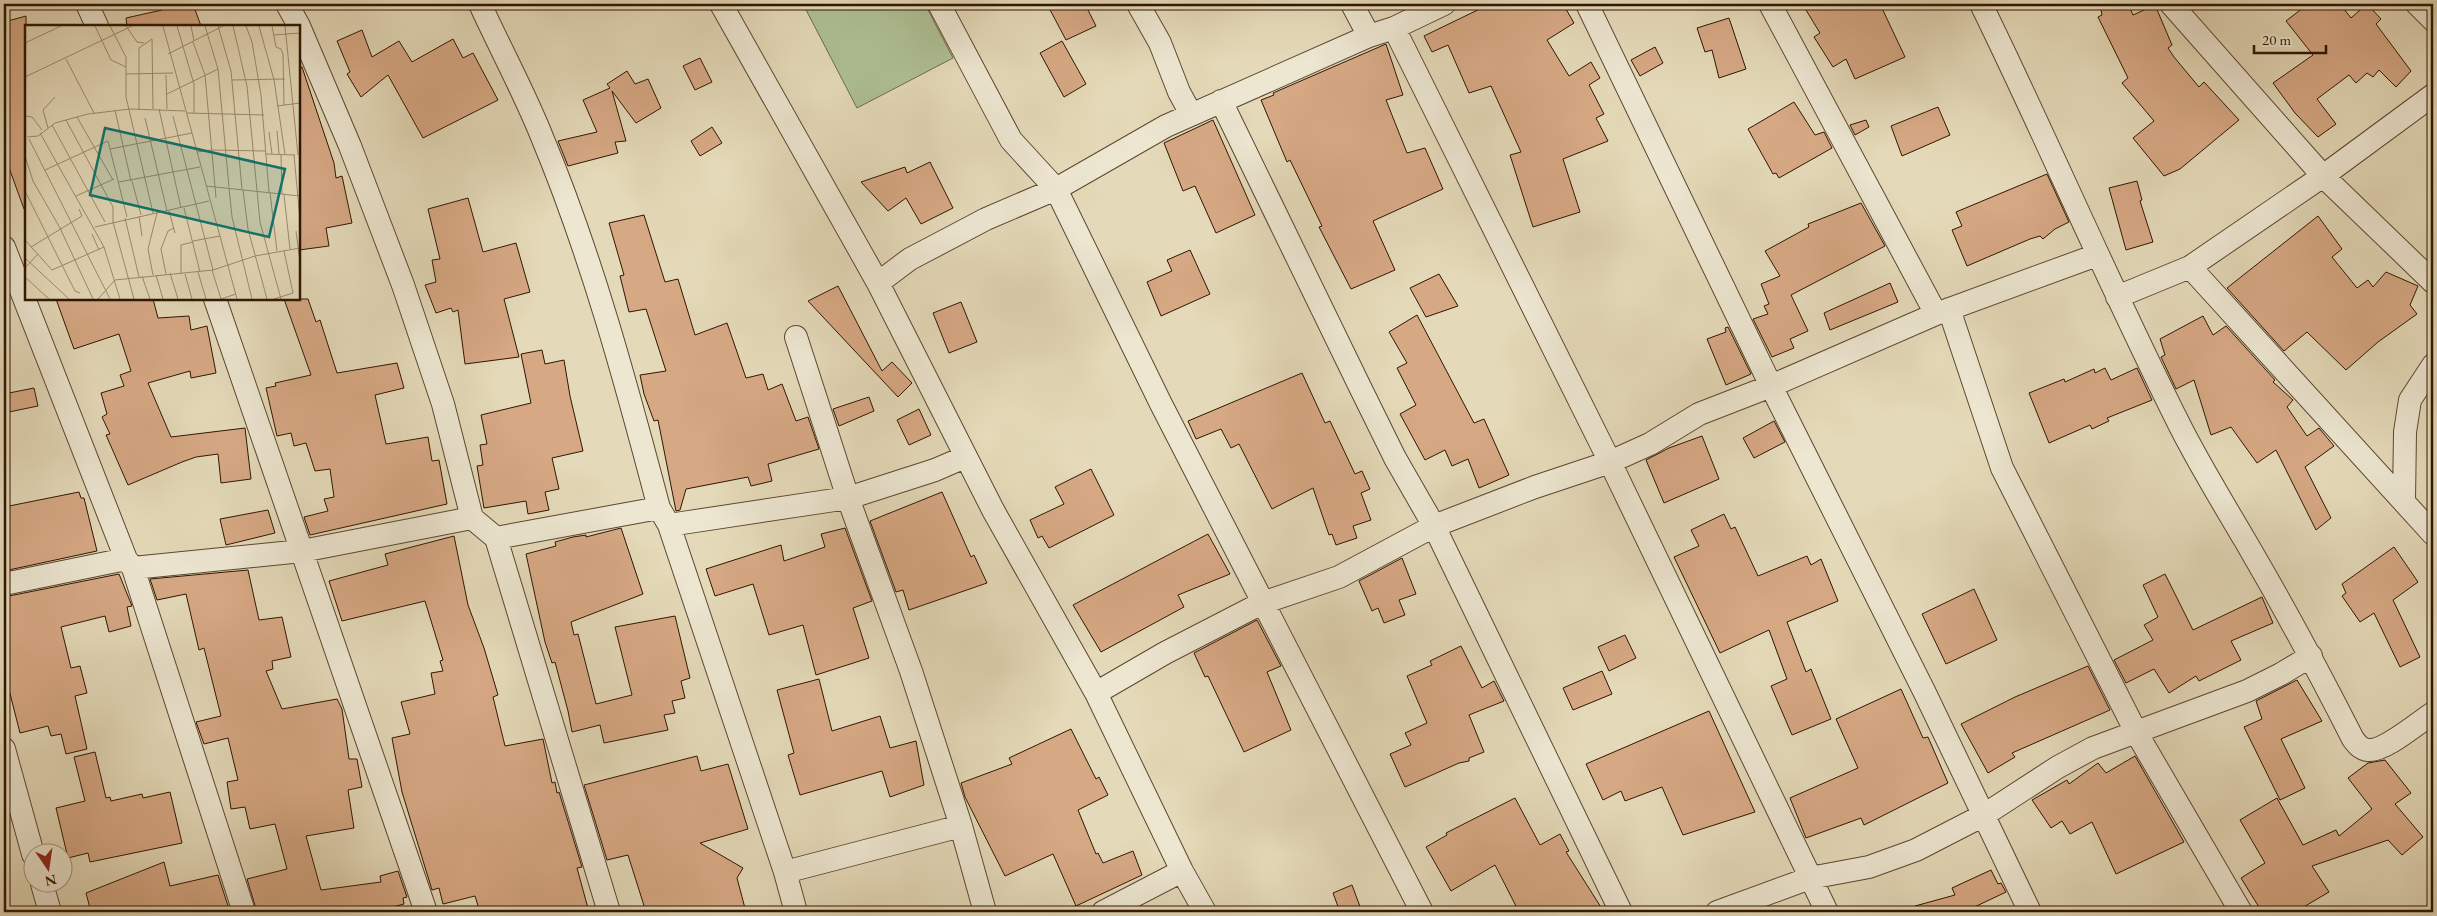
<svg xmlns="http://www.w3.org/2000/svg" width="2437" height="916" font-family="'EB Garamond',serif">
  <style>
    .green { fill: #aec094; stroke: #6e6b4a }
    .building { fill: #d6a884; stroke: #2f1601 }
    .lines { fill: none; stroke-linecap: round; stroke-linejoin: round }
    .minor-casing { stroke: #5c472f; stroke-width: 24 }
    .minor { stroke: #ede6d1; stroke-width: 22 }
    .inset-road { fill: none; stroke: #9c8b6f; stroke-width: 1 }
    .view { fill: #0f766e; fill-opacity: 0.15; stroke: #0f766e; stroke-width: 2.5 }
    .inset-edge { fill: none; stroke: #2f1601; stroke-width: 2.5 }
  </style>
  <rect width="100%" height="100%" fill="#e4d9b8"/>
  <filter id="stains"><feTurbulence type="fractalNoise" baseFrequency=".004" numOctaves="4"/><feColorMatrix values="0 0 0 0 .2 0 0 0 0 .09 0 0 0 0 .02 0 0 0 .5 -.17"/></filter>
  <radialGradient id="worn" r=".72"><stop offset=".6" stop-color="#630" stop-opacity="0"/><stop offset="1" stop-color="#630" stop-opacity=".3"/></radialGradient>
  <path class="green" d="M803,4H925L953,58L857,108Z"/>
  <path class="building" d="M160,4H193L201,26H127L126,18L162,10Z
    M1047,4H1085L1096,26L1066,40Z
    M1490,4H1563L1574,23L1547,40L1569,76L1591,62L1600,78L1589,85L1604,114L1596,118L1608,141L1563,159L1580,212L1533,227L1510,155L1521,152L1491,86L1469,93L1448,45L1432,52L1424,36Z
    M1816,4H1880L1905,57L1855,79L1846,59L1833,67L1814,37L1820,33L1806,10Z
    M2100,4H2128L2133,15L2155,5L2172,45L2168,48L2174,57L2199,87L2204,82L2239,120L2180,169L2164,176L2133,138L2154,121L2122,83L2128,78L2098,17L2102,15Z
    M2308,4H2340L2351,18L2367,4L2381,19L2376,24L2411,71L2396,87L2379,70L2373,77L2367,73L2356,83L2349,75L2317,99L2336,124L2318,137L2295,113L2273,83L2313,55L2286,21Z
    M26,16V209H24L4,154V22Z
    M1729,18L1746,69L1719,78L1712,50L1705,52L1697,28Z
    M362,30L372,57L399,41L412,62L453,39L463,58L473,53L498,100L423,138L388,75L361,97L347,74L350,72L337,41Z
    M1062,41L1086,84L1064,97L1040,53Z
    M1386,44L1403,95L1386,100L1407,153L1425,148L1443,189L1373,221L1395,270L1351,289L1319,227L1322,226L1290,160L1287,162L1261,100L1274,95L1273,93Z
    M1655,47L1663,63L1640,76L1631,60Z
    M700,58L712,82L695,90L683,66Z
    M302,67L334,163L336,178L342,176L352,223L326,228L329,246L299,250V68Z
    M627,71L635,84L648,79L661,108L636,123L612,91L626,141L615,142L618,153L568,166L558,141L597,132L583,100L610,88L607,84Z
    M1794,102L1815,135L1824,132L1832,148L1779,178L1776,173L1773,174L1748,129Z
    M1938,107L1950,135L1902,156L1891,126Z
    M1213,120L1255,215L1216,233L1195,186L1183,191L1164,143Z
    M1866,120L1869,127L1855,135L1850,125Z
    M712,127L722,143L700,156L691,141Z
    M930,162L953,208L921,224L906,198L888,211L861,182L905,167L907,173Z
    M2047,174L2069,222L2055,229L2043,239L2040,236L2030,239L1967,266L1952,230L1962,226L1956,212Z
    M2137,181L2142,200L2140,201L2153,242L2126,250L2109,188Z
    M468,198L483,252L516,243L530,292L504,299L519,357L465,364L458,310L453,312L451,308L436,313L425,285L436,282L432,260L440,259L428,209Z
    M1861,203L1885,246L1791,295L1808,331L1790,339L1794,348L1772,357L1753,319L1768,314L1764,306L1769,304L1761,284L1780,276L1765,251L1809,227L1808,224Z
    M644,215L665,282L678,279L695,335L727,323L746,378L763,374L768,390L782,384L796,421L808,417L819,449L768,464L772,481L751,486L748,477L686,489L680,510L676,511L658,420L654,421L644,394L640,375L666,371L646,309L629,312L620,276L624,275L609,223Z
    M2318,216L2342,249L2332,257L2357,288L2368,280L2373,287L2386,272L2418,286L2410,305L2417,314L2378,342L2346,370L2307,332L2284,351L2227,288Z
    M1190,250L1210,294L1161,316L1147,282L1172,271L1167,260Z
    M1439,274L1458,306L1426,317L1410,288Z
    M1890,283L1898,302L1830,330L1824,313Z
    M838,286L882,371L892,362L912,383L898,397L808,301Z
    M56,299H153L158,318L189,316L191,330L207,326L216,373L191,378L190,371L148,383L171,437L245,428L251,479L221,483L218,454L196,457L182,462L128,485L106,435L110,434L102,417L107,414L101,393L124,386L120,375L131,371L119,334L74,349Z
    M284,299H308L316,322L320,320L337,373L397,363L404,388L375,395L386,444L428,437L432,461L439,460L447,504L310,535L304,517L328,511L324,499L334,497L330,469L315,471L306,443L294,446L291,433L277,436L266,388L276,386L275,383L311,375Z
    M961,302L977,342L949,353L933,313Z
    M1417,315L1474,423L1484,419L1509,475L1479,488L1468,459L1452,466L1445,450L1425,460L1400,414L1416,405L1397,368L1407,363L1389,332Z
    M2203,316L2213,335L2226,326L2275,380L2273,382L2293,400L2287,407L2307,436L2319,428L2334,446L2305,467L2331,518L2316,530L2276,450L2257,463L2231,427L2211,435L2194,380L2176,389L2161,357L2165,355L2160,339Z
    M1728,327L1751,374L1726,385L1707,339L1726,332L1725,328Z
    M542,350L545,364L564,360L570,396L583,451L552,458L559,489L545,492L549,510L528,514L526,501L484,508L477,466L483,465L480,445L487,444L481,415L531,403L521,354Z
    M2105,368L2111,380L2137,368L2152,400L2107,418L2109,421L2092,429L2090,425L2049,443L2029,393L2064,379L2065,382L2094,369L2095,373Z
    M1302,373L1325,423L1330,421L1355,474L1362,471L1370,489L1361,493L1371,520L1353,526L1357,538L1336,545L1332,534L1329,535L1313,488L1272,509L1239,444L1231,448L1221,429L1196,439L1188,421Z
    M34,388L38,406L4,413V394Z
    M869,397L874,411L839,426L833,409Z
    M919,409L931,435L909,445L897,420Z
    M1774,421L1785,442L1754,458L1743,438Z
    M1702,436L1719,479L1664,503L1646,460L1669,448Z
    M1091,469L1114,515L1049,548L1042,536L1038,538L1030,520L1064,504L1055,487Z
    M79,492L81,498H84L97,551L4,571V507Z
    M942,492L971,557L974,555L987,583L909,610L903,590L896,592L870,521Z
    M268,510L275,533L226,545L220,519Z
    M1724,514L1731,529L1735,527L1758,576L1807,556L1811,565L1821,559L1838,601L1787,622L1806,672L1811,669L1831,719L1792,735L1771,686L1787,679L1769,630L1720,653L1674,557L1699,546L1691,530Z
    M621,528L643,594L571,622L574,635L578,634L596,704L632,695L615,627L675,616L690,678L681,681L685,698L672,701L675,713L664,715L668,730L604,743L600,725L572,732L568,711L555,662L552,663L545,642L526,554L556,546L555,542L573,537L586,535V537Z
    M845,528L872,601L853,608L869,658L816,675L803,625L769,635L753,584L715,596L706,569L781,545L784,561L825,547L821,534Z
    M1208,534L1230,574L1178,595L1184,607L1101,652L1073,605Z
    M454,536L468,605L484,648L498,695L493,697L505,746L543,739L552,783L555,782L557,793L559,792L582,867L577,868L589,912H480L475,896L443,904L439,888L432,890L402,792L392,738L410,734L401,702L435,694L431,673L443,671L440,661L443,660L425,601L342,621L329,581L388,565L385,554Z
    M2394,547L2418,582L2393,600L2420,657L2400,667L2374,613L2360,622L2342,596L2346,593L2342,584Z
    M1402,558L1416,594L1399,600L1405,615L1384,623L1378,608L1372,611L1359,581Z
    M248,570L259,620L282,617L291,657L272,661L273,669L266,671L282,709L337,699L342,709L349,759H357L362,787L348,790L354,828L306,836L321,890L381,882L380,876L398,871L407,897L403,898L404,904L373,912H257L247,879L287,869L275,824L250,829L245,807L231,809L227,782L238,780L228,738L204,744L196,722L221,716L204,648L199,650L186,594L157,600L150,579Z
    M119,574L132,606L127,607L131,626L109,632L105,616L61,627L71,668L80,666L87,693L75,696L87,749L66,754L61,734L51,736L48,726L20,733L4,670V597Z
    M2165,574L2193,630L2262,597L2273,623L2231,641L2241,660L2199,681L2196,676L2169,693L2154,669L2126,683L2114,660L2153,640L2144,625L2158,617L2143,585Z
    M1974,589L1997,640L1946,664L1922,614Z
    M1257,620L1281,666L1267,672L1291,730L1244,752L1208,676L1205,677L1194,653Z
    M1625,635L1636,658L1609,671L1598,647Z
    M1461,646L1482,688L1494,681L1504,701L1469,715L1484,752L1469,758V761L1459,763L1405,787L1390,754L1411,745L1405,733L1427,723L1407,676L1432,665L1430,661Z
    M2088,666L2110,710L2012,753L2015,757L1988,773L1961,724L2015,697Z
    M1602,671L1612,694L1573,710L1563,688Z
    M819,679L832,731L880,716L890,748L916,741L924,785L890,797L882,771L800,795L788,755L794,753L777,690Z
    M2297,680L2322,721L2281,739L2305,788L2280,800L2244,727L2262,719L2256,701Z
    M1901,689L1923,738L1928,737L1948,783L1864,825L1861,818L1806,838L1790,798L1858,768L1836,719Z
    M1709,711L1755,812L1683,835L1662,787L1625,801L1621,791L1603,800L1586,764Z
    M1071,729L1096,779L1099,777L1108,795L1078,810L1096,854L1098,853L1103,863L1133,851L1142,875L1076,906L1053,854L1005,876L965,797L961,783L1012,764L1009,758Z
    M95,752L106,798L110,797L111,801L142,794L143,798L170,792L182,843L90,862L88,853L68,858L56,808L85,801L74,757Z
    M697,756L701,771L728,764L748,829L700,843L743,868L737,878L746,912H646L628,855L607,860L584,785Z
    M2135,756L2184,842L2116,874L2092,822L2070,834L2062,821L2051,828L2032,800L2067,780L2069,784L2098,763L2106,773Z
    M2385,760L2411,793L2395,804L2423,837L2402,855L2388,840L2312,866L2329,892L2295,912H2262L2241,878L2265,863L2240,820L2277,798L2303,845L2336,830L2339,836L2372,809L2348,778L2368,763Z
    M1515,798L1540,845L1560,834L1569,851L1566,852L1604,912H1519L1495,865L1451,891L1426,847L1447,835L1446,833Z
    M164,862L170,886L218,875L230,912H91L86,893Z
    M1991,870L1998,884L2001,883L2006,892L1964,912H1916L1915,906L1955,895L1952,888Z
    M1352,885L1362,912H1340L1333,893Z"/>
  <g class="lines">
    <g class="minor-casing">
      <path id="minor" d="M87,4L97,26
        M287,4L299,26
        M480,4C500,48 524,92 542,137C592,257 626,383 659,508
        M721,4L878,283L993,510L1096,693L1182,871L1205,912
        M939,4L1011,140L1056,189L1161,404L1422,912
        M1138,4L1160,43L1179,92L1191,114
        M1352,4L1369,36
        M1587,4L1771,386L1924,691L2030,912
        M1770,4L1936,314
        M1981,4C2049,143 2109,285 2179,424C2199,464 2223,503 2246,542C2284,607 2319,672 2353,739C2357,744 2360,749 2368,750C2384,752 2419,722 2433,713
        M2171,4L2323,176L2433,282
        M2417,4L2433,20
        M299,26L350,146L403,285L443,404L472,518
        M1394,28L1610,462L1827,912
        M1221,101L1360,387L1395,458L1434,526L1621,912
        M4,247L126,559
        M2190,267L2433,534
        M878,283L910,259L986,219L1056,189L1166,126L1369,36L1394,28L1444,4
        M2117,297L2190,267L2323,176L2433,95
        M215,299L426,912
        M1949,309L2002,468L2136,732L2241,912
        M796,337L848,498L911,671L961,826L985,912
        M2404,500L2405,432L2410,400L2433,365
        M669,525L785,872L796,912
        M496,538L609,912
        M133,568L244,912
        M4,584L126,559L133,568L302,551L472,518L496,538L659,508L669,525L848,498L935,470L965,457
        M1096,693L1165,653L1262,603L1339,577L1434,526L1535,487L1610,462L1650,444L1699,414L1771,386L1936,314L2097,255
        M4,749L33,854
        M785,872L961,826
        M42,884L50,912
        M1103,912L1182,871
        M1717,912L1810,878L1869,867L1916,850L1984,815L2058,767L2093,748L2247,691L2281,674L2311,656"/>
    </g>
    <use href="#minor" class="minor"/>
  </g>
  <g transform="translate(25 25)">
    <rect width="275" height="275" fill="#e4d9b8"/>
    <path class="inset-road" d="M70,1L86,35L101,42M85,1L101,32V72L128,188M101,1L112,17L119,18M138,1L212,274M152,1L169,59V88M166,1L169,16M180,1L193,44L204,162M193,1L206,46L217,164M208,1L222,61L235,197L256,274M221,1L227,17L236,70L244,167M234,1L249,55L260,129M247,1L251,22L256,24L258,29L259,80M260,1L273,130M249,10L275,8M168,17L180,50L191,173M0,18L36,1M143,29L198,1M41,34L69,88M101,49L148,48M141,50L142,84M0,52L107,1M207,55L260,54M142,69L193,44M252,81L275,78M114,84V23L127,14L128,84M134,84L156,183M90,85L106,156M162,88L239,90M0,91L7,92L17,105M148,91L188,245M52,92L88,155M120,93L142,186M41,95L88,182V197L109,274M27,100L80,197M23,103L18,85L30,72M252,106L254,129M244,107L247,129M2,112L13,111L30,98L63,89L105,84L160,86M4,114L85,274M85,124L167,108M172,127L187,125L240,126M241,129L270,130M256,130L257,169M269,130L275,195M0,131L8,156L35,203L68,274M20,145L83,116L102,192M107,156L116,190M94,157L175,142M181,161L275,171M204,163L207,192L227,274M218,165L223,204L242,274M0,166L50,266L55,268M245,168L252,226M259,170L265,224M51,171L89,154M159,183L175,247M144,186L150,208M114,191L117,211M100,193L114,252M70,202L184,176M271,206L275,237M67,209L74,225M0,215L27,245L79,222L15,108M168,216L195,211M6,222L57,191L54,184M79,222L95,274M0,233L44,274M0,243L13,229M187,245L196,274M173,247L181,274M145,248L153,274M141,249L136,224L143,206L149,203M156,249V220L168,217M160,249L167,274M128,250L123,224L132,188M131,250L138,274M117,251L125,274M0,252L24,274M73,274L90,255L188,245L230,231L275,223M196,274L211,269M249,274L268,268L259,226"/>
    <path class="view" d="M80,103L260,144L244,212L65,170Z"/>
    <rect width="275" height="275" class="inset-edge"/>
  </g>
  <rect width="2437" height="916" fill="none" stroke="#e4d9b8" stroke-width="20"/>
  <rect x="5" y="5" width="2427" height="906" fill="none" stroke="#2f1601" stroke-width="2.5"/>
  <rect x="10" y="10" width="2417" height="896" fill="none" stroke="#2f1601"/>
  <g transform="translate(48 868) rotate(167)"><circle r="24" fill="#ede6d1" stroke="#a1937e"/>
  <path d="M0-4L9 19L0 12L-9 19Z" fill="#8f2418"/>
  <text y="-8" font-size="14" font-weight="bold" text-anchor="middle" fill="#2f1601">N</text>
  </g>
  <path d="M2254 45v8h72v-8" fill="none" stroke="#2f1601" stroke-width="2.5"/>
  <text x="2262" y="45" font-size="15" fill="#2f1601" stroke="#ede6d1" stroke-width="4" paint-order="stroke">20 m</text>
  <rect width="100%" height="100%" filter="url(#stains)"/>
  <rect width="100%" height="100%" fill="url(#worn)"/>
</svg>
